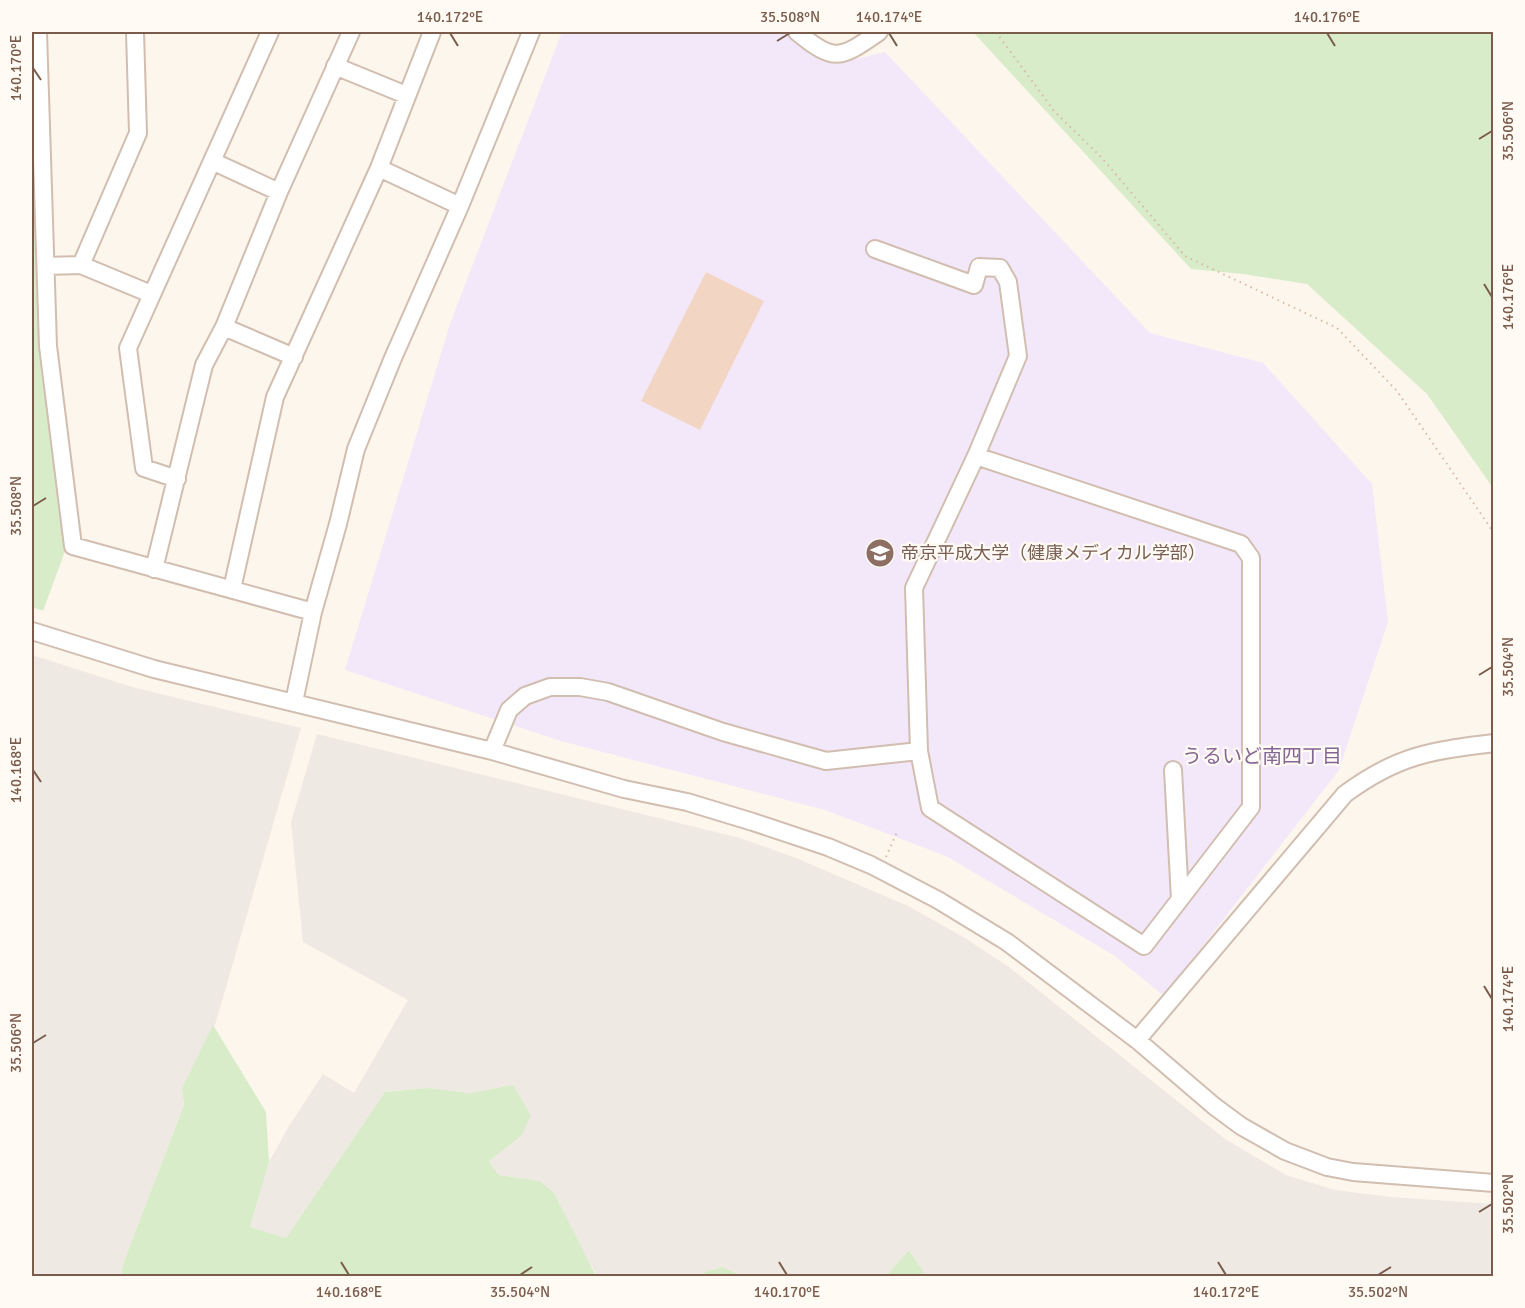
<svg xmlns="http://www.w3.org/2000/svg" width="1525" height="1308" font-family="Signika,'Noto Sans JP',sans-serif">
  <style>
    .industrial { fill: #efe9e4 }
    .education { fill: #f3e8fa }
    .green { fill: #d8ecc9 }
    .building { fill: #f3d5c3 }
    .lines { fill: none; stroke-linecap: round; stroke-linejoin: round }
    .minor-casing { stroke: #d1beb0; stroke-width: 20 }
    .path { stroke: #d9b8a5; stroke-width: 2; stroke-dasharray: 1.5 4.5; stroke-linecap: butt }
    .minor { stroke: #fff; stroke-width: 16 }
    .ticks { fill: none; stroke: #7a5c4d; stroke-width: 2 }
    .labels { text-anchor: middle; dominant-baseline: central; stroke-width: 4.5; stroke-linejoin: round; paint-order: stroke }
    .education-label { font-size: 18px; fill: #785e54; stroke: #fffaf3; text-anchor: start }
    .neighbourhood-label { font-size: 20px; fill: #846695; stroke: #fffaf3 }
    .neatline { fill: none; stroke: #7a5c4d; stroke-width: 2 }
    .ticks-label { font-size: 15px; text-anchor: middle; fill: #7a5c4d }
  </style>
  <rect width="100%" height="100%" fill="#fdf6ec"/>
  <path class="industrial" d="M32,655L132,687L301,728L215,1025L182,1088L184,1105L123,1264L121,1276H32Z
    M317,734L740,838L796,858L908,906L965,938L1009,967L1225,1139L1286,1175L1335,1190L1391,1197L1493,1204L1494,1276H926L909,1250L886,1276H742L723,1267L707,1271L701,1276H596L595,1272L540,1181L499,1175L489,1160L522,1135L512,1085L470,1093L428,1088L385,1092L286,1238L250,1227L269,1162L289,1126L323,1074L354,1093L408,1000L303,942L291,822Z"/>
  <path class="education" d="M562,32H787L834,64L885,52L1150,333L1263,363L1372,484L1388,622L1339,770L1164,996L1115,956L946,856L825,810L561,741L345,670L450,324Z"/>
  <path class="green" d="M973,32H1493V488L1427,394L1307,284L1243,274L1191,269Z
    M32,68L68,543L43,611L32,607Z
    M213,1025L266,1112L269,1162L250,1227L286,1238L385,1092L428,1088L470,1093L513,1085L531,1115L522,1135L489,1161L499,1175L540,1181L554,1193L596,1276H121L123,1264L184,1105L182,1088Z
    M909,1250L926,1276H886Z
    M723,1267L742,1276H701L707,1271Z"/>
  <path class="building" d="M706,272L764,301L700,430L641,401Z"/>
  <g class="lines">
    <g class="minor-casing">
      <path id="minor" d="M38,32L48,346L73,546L313,612
        M797,32C835,63 840,59 879,32
        M335,66L406,95
        M212,161L279,192
        M379,168L460,206
        M875,249L974,285L979,267L1000,268L1008,282L1018,356L976,456L914,588L919,751L930,808L1144,946L1251,807V558L1241,544L976,456
        M81,265L138,133L135,32
        M46,266L81,265L151,294
        M224,327L294,357
        M177,479L144,468L128,348L270,32
        M154,569L204,365L224,327L279,192L351,32
        M232,589L275,397L379,168L432,32
        M32,631L154,669L492,751L624,789L687,802L753,822L828,847L871,865L938,900L1007,942L1137,1040L1214,1106L1241,1126L1285,1151L1327,1167L1353,1172L1494,1183
        M294,702L313,612L338,524L356,449L393,358L460,206L531,32
        M492,751L509,710L525,696L550,687H580L608,692L723,732L826,761L919,751
        M1173,770L1180,899
        M1137,1040L1345,794C1398,755 1430,751 1494,743"/>
    </g>
    <path class="path" d="M996,32L1054,111L1102,158L1185,256L1337,328L1397,391L1494,533
      M886,857L897,832"/>
    <use href="#minor" class="minor"/>
  </g>
  <path class="ticks" d="M450,33L458,46M889,33L897,46M1327,33L1335,46M777,41L790,33M33,68L41,80M1479,139L1492,131M1484,284L1492,297M33,506L46,498M1479,675L1492,667M33,770L41,782M1484,986L1492,999M33,1043L46,1035M1479,1212L1492,1204M341,1262L349,1275M779,1262L787,1275M1218,1262L1226,1275M520,1275L532,1267M1378,1275L1391,1267"/>
  <defs>
    <g id="university-disc" transform="scale(1.5)"><circle r="9.5" fill="#8d6e63" stroke="#fffaf3"/><path d="M0-5L7-2L0 1L-7-2ZM-4 1L0 2.5L4 1V4Q0 6-4 4Z" fill="#fff"/></g>
  </defs>
  <g fill-rule="evenodd">
    <use href="#university-disc" x="880" y="553"/>
  </g>
  <g class="labels">
    <g class="education-label">
      <text x="901" y="553">帝京平成大学（健康メディカル学部）</text>
    </g>
    <g class="neighbourhood-label">
      <text x="1262" y="756">うるいど南四丁目</text>
    </g>
  </g>
  <rect width="1525" height="1308" fill="none" stroke="#fffaf3" stroke-width="66"/>
  <rect x="33" y="33" width="1459" height="1242" class="neatline"/>
  <g class="ticks-label">
    <text x="450" y="22">140.172°E</text>
    <text x="790" y="22">35.508°N</text>
    <text x="889" y="22">140.174°E</text>
    <text x="1327" y="22">140.176°E</text>
    <text transform="translate(16 68) rotate(-90)" y="5">140.170°E</text>
    <text transform="translate(1508 131) rotate(-90)" y="5">35.506°N</text>
    <text transform="translate(1508 297) rotate(-90)" y="5">140.176°E</text>
    <text transform="translate(16 506) rotate(-90)" y="5">35.508°N</text>
    <text transform="translate(1508 667) rotate(-90)" y="5">35.504°N</text>
    <text transform="translate(16 770) rotate(-90)" y="5">140.168°E</text>
    <text transform="translate(1508 999) rotate(-90)" y="5">140.174°E</text>
    <text transform="translate(16 1043) rotate(-90)" y="5">35.506°N</text>
    <text transform="translate(1508 1204) rotate(-90)" y="5">35.502°N</text>
    <text x="349" y="1297">140.168°E</text>
    <text x="520" y="1297">35.504°N</text>
    <text x="787" y="1297">140.170°E</text>
    <text x="1226" y="1297">140.172°E</text>
    <text x="1378" y="1297">35.502°N</text>
  </g>
</svg>
